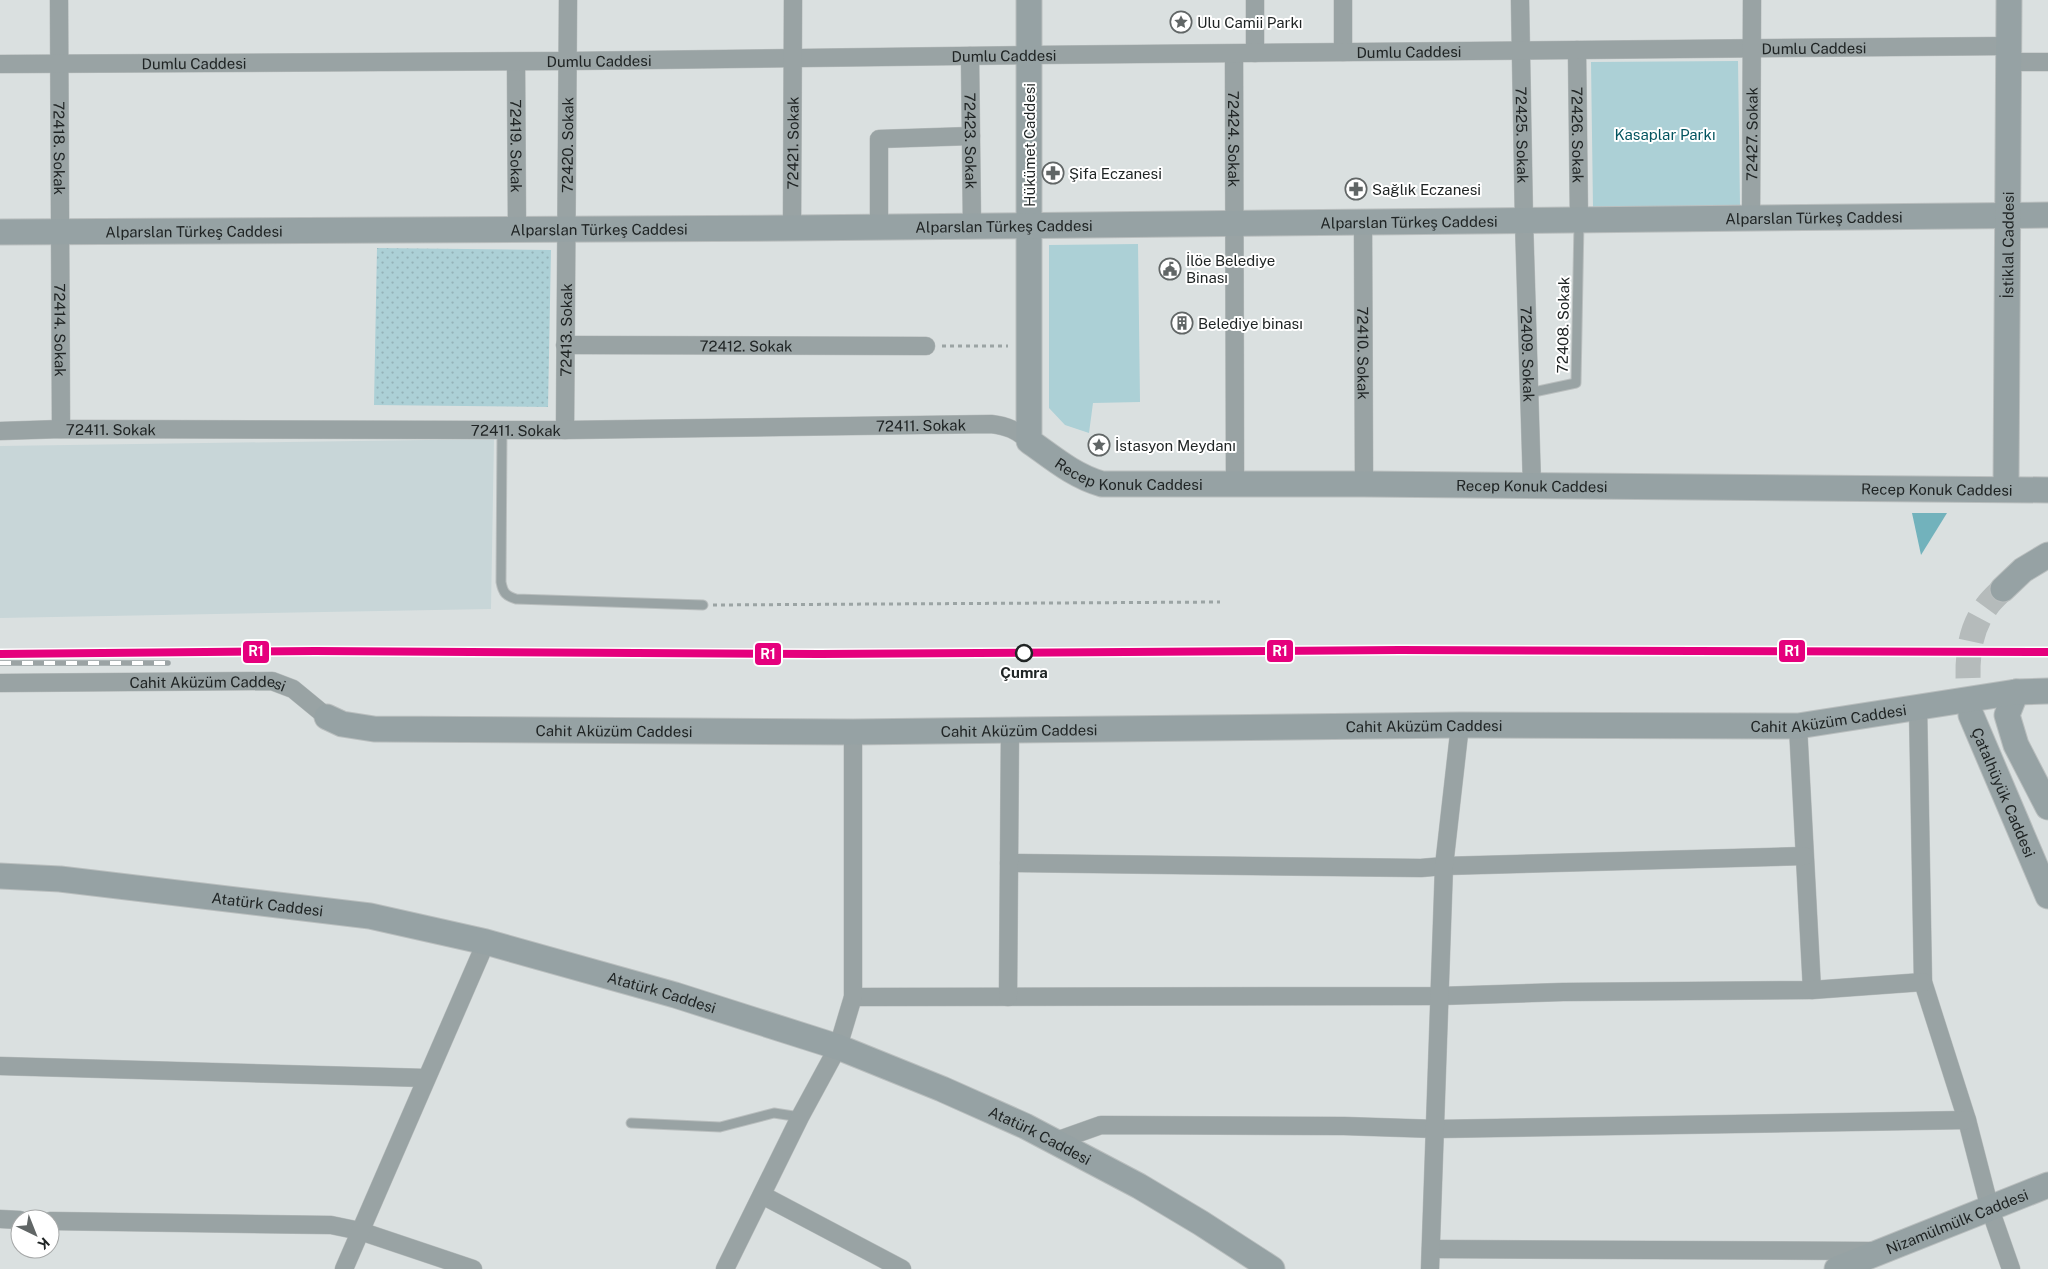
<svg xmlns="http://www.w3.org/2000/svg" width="2048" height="1269" font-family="'Public Sans',sans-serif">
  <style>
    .built { fill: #c8d6d8 }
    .grass { fill: url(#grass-dots) }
    .park { fill: #acd0d6 }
    .water { fill: #72b2bc }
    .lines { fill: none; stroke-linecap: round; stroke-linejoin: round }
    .secondary-tunnel { stroke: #b5bbbb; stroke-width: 25; stroke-dasharray: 25 12; stroke-linecap: butt }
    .lane-casing { stroke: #b9bebe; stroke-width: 11 }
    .street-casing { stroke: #b9bebe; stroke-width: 19 }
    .secondary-casing { stroke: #b9bebe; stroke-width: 27 }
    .path { stroke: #9ba4a4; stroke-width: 3; stroke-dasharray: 4 4; stroke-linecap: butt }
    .lane { stroke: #99a3a4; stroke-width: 9 }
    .street { stroke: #99a3a4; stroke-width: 18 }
    .secondary { stroke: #96a2a4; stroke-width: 25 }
    .rail-casing { stroke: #9ba3a4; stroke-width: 5.5 }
    .rail { stroke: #fff; stroke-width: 4; stroke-dasharray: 11; stroke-linecap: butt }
    .rail-1-casing { stroke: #fff; stroke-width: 11 }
    .rail-1 { stroke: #e5007d; stroke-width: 8 }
    .stop-dot { fill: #fff; stroke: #202525; stroke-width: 2.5 }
    .labels { text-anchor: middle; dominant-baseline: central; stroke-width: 4; stroke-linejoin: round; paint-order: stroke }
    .poi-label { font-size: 15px; fill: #202525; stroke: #fff; text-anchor: start }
    .street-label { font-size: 15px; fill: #202525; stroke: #fff }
    .park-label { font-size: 15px; fill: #03545f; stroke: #fff }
    .stop-label { font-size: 15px; font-weight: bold; fill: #202525; stroke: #fff }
    .line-badge { stroke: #fff; stroke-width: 2 }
    .badge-label { font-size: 14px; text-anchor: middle; font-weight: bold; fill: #fff }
  </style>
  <defs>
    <pattern id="grass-dots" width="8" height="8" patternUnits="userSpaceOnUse" patternTransform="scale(1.25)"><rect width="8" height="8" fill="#acd0d6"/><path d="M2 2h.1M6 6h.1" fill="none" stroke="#94b2b8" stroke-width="1.8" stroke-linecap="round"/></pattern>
  </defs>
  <rect width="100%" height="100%" fill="#dae0e0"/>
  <path class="built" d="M494,439L491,609L0,618V446Z"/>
  <path class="grass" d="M377,248L551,250L548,407L374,405Z"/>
  <path class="park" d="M1738,61L1740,206L1593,208L1591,62Z
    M1138,244L1140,402L1093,403L1089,433L1065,425L1049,408V245Z"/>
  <path class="water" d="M1912,513H1947L1921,555Z"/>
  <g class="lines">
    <path class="secondary-tunnel" d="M1971,715C1967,679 1963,637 1987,606C1991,600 1998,594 2003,589"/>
    <g class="lane-casing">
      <path id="lane" d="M1529,393L1576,383L1579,221
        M502,430L501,582C503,593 506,596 516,599L703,605
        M631,1123L720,1127L774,1113L800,1117"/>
    </g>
    <g class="street-casing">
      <g id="street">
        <path id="s1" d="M59,0L61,429"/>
        <path d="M1255,0V53"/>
        <path id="s2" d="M1520,0L1524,221L1532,485"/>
        <path id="s3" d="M1577,50L1579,220"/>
        <path d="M1343,52V0"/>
        <path id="s4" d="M1234,54L1235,484"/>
        <path id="s5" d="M970,56L972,227"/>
        <path id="s6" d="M516,62L517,230"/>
        <path d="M2008,62H2048"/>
        <path id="s7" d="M0,64L568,61L1029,55L2008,46"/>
        <path id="s8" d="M1751,219L1752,0"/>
        <path id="s9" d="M1363,222L1364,484"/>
        <path d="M879,227V139L971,136"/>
        <path id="s10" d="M792,228L793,0"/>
        <path id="s11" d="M565,345L926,346"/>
        <path id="s12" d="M565,430L568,0"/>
        <path id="s13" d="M0,431L61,429L565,430L991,424C1007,426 1017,430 1029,441"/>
        <path id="s14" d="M0,683L272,681L293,689L327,717"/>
        <path d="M1918,706L1923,982L1967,1120L1990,1209L2011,1269"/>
        <path d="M1798,726L1812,990"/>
        <path d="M1009,863L1421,868L1444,866L1804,856"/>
        <path d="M853,997L1440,996L1563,992L1812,990L1923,982"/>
        <path d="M1008,997L1010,730"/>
        <path d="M0,1066L426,1078"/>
        <path d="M1056,1141L1101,1125L1344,1126L1436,1129L1967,1120"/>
        <path d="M762,1195L902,1269"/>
        <path d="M0,1219L20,1220"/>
        <path d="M50,1221L331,1225L360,1231L473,1269"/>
        <path d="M1431,1249L1873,1251"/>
        <path d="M344,1269L486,942"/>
        <path d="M725,1269L800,1117L838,1047L853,997V732"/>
        <path d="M1430,1269L1444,866L1460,725"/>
      </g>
    </g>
    <g class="secondary-casing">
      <g id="secondary">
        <path id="s15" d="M1029,0V441C1053,458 1074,476 1102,484H1364L2048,490"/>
        <path id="s16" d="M0,232L792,228L2048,215"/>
        <path id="s17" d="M2006,489L2009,0"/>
        <path d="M2003,589L2023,570L2048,555"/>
        <path d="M2016,692L2007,715L2016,745L2048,807"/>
        <path id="s18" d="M1971,715L2048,896"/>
        <path id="s19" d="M327,717L342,724L374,729L853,732L1460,725L1798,726L2016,692L2048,691"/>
        <path id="s20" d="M0,876L60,879L370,916L486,942L675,995L838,1047L942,1089L1025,1126L1139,1186L1201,1223L1272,1269"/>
        <path id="s21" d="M1837,1269L2048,1185"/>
      </g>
    </g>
    <path class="path" d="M942,346H1008
      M713,605L1220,602"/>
    <use href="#lane" class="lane"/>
    <use href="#street" class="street"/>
    <use href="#secondary" class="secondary"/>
    <g class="rail-casing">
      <path id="rail" d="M0,663H168"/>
    </g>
    <use href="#rail" class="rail"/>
    <g class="rail-1-casing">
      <path id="rail-1" d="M0,654L315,651L820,654L1400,650L2048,652"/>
    </g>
    <use href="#rail-1" class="rail-1"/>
  </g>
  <defs>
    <g id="sight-ring" transform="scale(1.125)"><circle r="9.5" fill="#fff" stroke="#616666" stroke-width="1.5"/><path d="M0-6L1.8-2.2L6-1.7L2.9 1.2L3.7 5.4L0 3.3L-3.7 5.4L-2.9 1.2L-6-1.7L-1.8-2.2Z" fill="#616666"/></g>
    <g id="pharmacy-ring" transform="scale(1.125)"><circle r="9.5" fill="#fff" stroke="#616666" stroke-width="1.5"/><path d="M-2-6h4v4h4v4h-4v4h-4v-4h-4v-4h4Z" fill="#616666"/></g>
    <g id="civic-ring" transform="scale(1.125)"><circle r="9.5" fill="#fff" stroke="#616666" stroke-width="1.5"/><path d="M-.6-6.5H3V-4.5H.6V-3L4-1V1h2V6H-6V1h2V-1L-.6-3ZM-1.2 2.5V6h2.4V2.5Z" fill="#616666"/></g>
    <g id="building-ring" transform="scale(1.125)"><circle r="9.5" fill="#fff" stroke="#616666" stroke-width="1.5"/><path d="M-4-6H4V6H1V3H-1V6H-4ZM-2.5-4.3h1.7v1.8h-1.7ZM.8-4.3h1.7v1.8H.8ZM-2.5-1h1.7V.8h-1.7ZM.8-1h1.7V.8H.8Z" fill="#616666"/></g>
  </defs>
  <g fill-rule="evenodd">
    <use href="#sight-ring" x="1181" y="22"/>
    <use href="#pharmacy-ring" x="1053" y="173"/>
    <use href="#pharmacy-ring" x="1356" y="189"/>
    <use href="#civic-ring" x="1170" y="269"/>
    <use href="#building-ring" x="1182" y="323"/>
    <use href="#sight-ring" x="1099" y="445"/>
  </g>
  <circle class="stop-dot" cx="1024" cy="653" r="8"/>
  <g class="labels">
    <g class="poi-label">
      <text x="1197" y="22">Ulu Camii Parkı</text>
      <text x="1069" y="173">Şifa Eczanesi</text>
      <text x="1372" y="189">Sağlık Eczanesi</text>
      <text x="1186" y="260">İlöe Belediye<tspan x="1186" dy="17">Binası</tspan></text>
      <text x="1198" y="323">Belediye binası</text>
      <text x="1115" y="445">İstasyon Meydanı</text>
    </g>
    <g class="street-label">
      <text stroke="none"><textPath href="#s7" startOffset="1814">Dumlu Caddesi</textPath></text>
      <text stroke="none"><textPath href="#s7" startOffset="1409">Dumlu Caddesi</textPath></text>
      <text stroke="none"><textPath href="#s7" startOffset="1004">Dumlu Caddesi</textPath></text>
      <text stroke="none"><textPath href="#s7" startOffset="599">Dumlu Caddesi</textPath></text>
      <text stroke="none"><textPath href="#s7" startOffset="194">Dumlu Caddesi</textPath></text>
      <text stroke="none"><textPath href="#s8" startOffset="85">72427. Sokak</textPath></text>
      <text stroke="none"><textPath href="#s3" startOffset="85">72426. Sokak</textPath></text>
      <text stroke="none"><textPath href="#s2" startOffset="135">72425. Sokak</textPath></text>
      <text stroke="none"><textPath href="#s4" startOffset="85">72424. Sokak</textPath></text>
      <text stroke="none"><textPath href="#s5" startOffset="85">72423. Sokak</textPath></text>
      <text stroke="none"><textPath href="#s10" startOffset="85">72421. Sokak</textPath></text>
      <text stroke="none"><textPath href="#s12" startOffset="285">72420. Sokak</textPath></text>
      <text transform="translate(1029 145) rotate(-90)">Hükümet Caddesi</text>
      <text stroke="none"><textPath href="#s6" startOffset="84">72419. Sokak</textPath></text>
      <text stroke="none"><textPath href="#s1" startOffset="148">72418. Sokak</textPath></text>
      <text stroke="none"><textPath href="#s16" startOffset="1814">Alparslan Türkeş Caddesi</textPath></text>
      <text stroke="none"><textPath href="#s16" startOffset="1409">Alparslan Türkeş Caddesi</textPath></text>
      <text stroke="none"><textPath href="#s16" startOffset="1004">Alparslan Türkeş Caddesi</textPath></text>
      <text stroke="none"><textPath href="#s16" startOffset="599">Alparslan Türkeş Caddesi</textPath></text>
      <text stroke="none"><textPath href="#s16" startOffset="194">Alparslan Türkeş Caddesi</textPath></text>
      <text stroke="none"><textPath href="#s17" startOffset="244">İstiklal Caddesi</textPath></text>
      <text transform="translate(1563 325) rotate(-89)">72408. Sokak</text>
      <text stroke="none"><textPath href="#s1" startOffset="330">72414. Sokak</textPath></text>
      <text stroke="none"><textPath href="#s12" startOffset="100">72413. Sokak</textPath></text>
      <text stroke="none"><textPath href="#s11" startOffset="181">72412. Sokak</textPath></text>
      <text stroke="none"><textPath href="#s9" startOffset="131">72410. Sokak</textPath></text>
      <text stroke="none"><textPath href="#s2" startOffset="354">72409. Sokak</textPath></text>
      <text stroke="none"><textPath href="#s13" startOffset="921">72411. Sokak</textPath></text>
      <text stroke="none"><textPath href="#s13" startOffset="111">72411. Sokak</textPath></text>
      <text stroke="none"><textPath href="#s13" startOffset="516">72411. Sokak</textPath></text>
      <text stroke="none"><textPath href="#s15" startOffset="551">Recep Konuk Caddesi</textPath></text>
      <text stroke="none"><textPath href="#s15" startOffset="956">Recep Konuk Caddesi</textPath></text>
      <text stroke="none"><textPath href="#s15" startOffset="1361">Recep Konuk Caddesi</textPath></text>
      <text stroke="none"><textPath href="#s14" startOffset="208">Cahit Aküzüm Caddesi</textPath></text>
      <text stroke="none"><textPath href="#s19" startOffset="1504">Cahit Aküzüm Caddesi</textPath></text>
      <text stroke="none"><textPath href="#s19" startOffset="1099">Cahit Aküzüm Caddesi</textPath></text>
      <text stroke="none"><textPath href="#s19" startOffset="289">Cahit Aküzüm Caddesi</textPath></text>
      <text stroke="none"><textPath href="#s19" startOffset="694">Cahit Aküzüm Caddesi</textPath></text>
      <text stroke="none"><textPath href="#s18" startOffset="84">Çatalhüyük Caddesi</textPath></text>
      <text stroke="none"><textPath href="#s20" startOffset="269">Atatürk Caddesi</textPath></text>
      <text stroke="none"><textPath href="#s20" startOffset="674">Atatürk Caddesi</textPath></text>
      <text stroke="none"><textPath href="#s20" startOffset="1079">Atatürk Caddesi</textPath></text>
      <text stroke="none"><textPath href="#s21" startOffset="129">Nizamülmülk Caddesi</textPath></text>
    </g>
    <g class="park-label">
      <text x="1665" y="134">Kasaplar Parkı</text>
    </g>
    <g class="stop-label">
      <text x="1024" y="672">Çumra</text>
    </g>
  </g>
  <g class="line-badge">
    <rect x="1266" y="639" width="28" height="24" rx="5" fill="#e5007d"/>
    <rect x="1778" y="639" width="28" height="24" rx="5" fill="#e5007d"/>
    <rect x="242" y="640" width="28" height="24" rx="5" fill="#e5007d"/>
    <rect x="754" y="642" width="28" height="24" rx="5" fill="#e5007d"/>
  </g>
  <g class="badge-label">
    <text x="1280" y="656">R1</text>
    <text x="1792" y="656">R1</text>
    <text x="256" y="656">R1</text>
    <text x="768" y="659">R1</text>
  </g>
  <g transform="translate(35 1234) rotate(137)"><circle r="24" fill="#ffffff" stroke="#a6a8a8"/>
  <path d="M0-4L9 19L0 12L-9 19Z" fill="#616666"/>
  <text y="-8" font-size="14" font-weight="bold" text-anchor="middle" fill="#202525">K</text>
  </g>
</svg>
